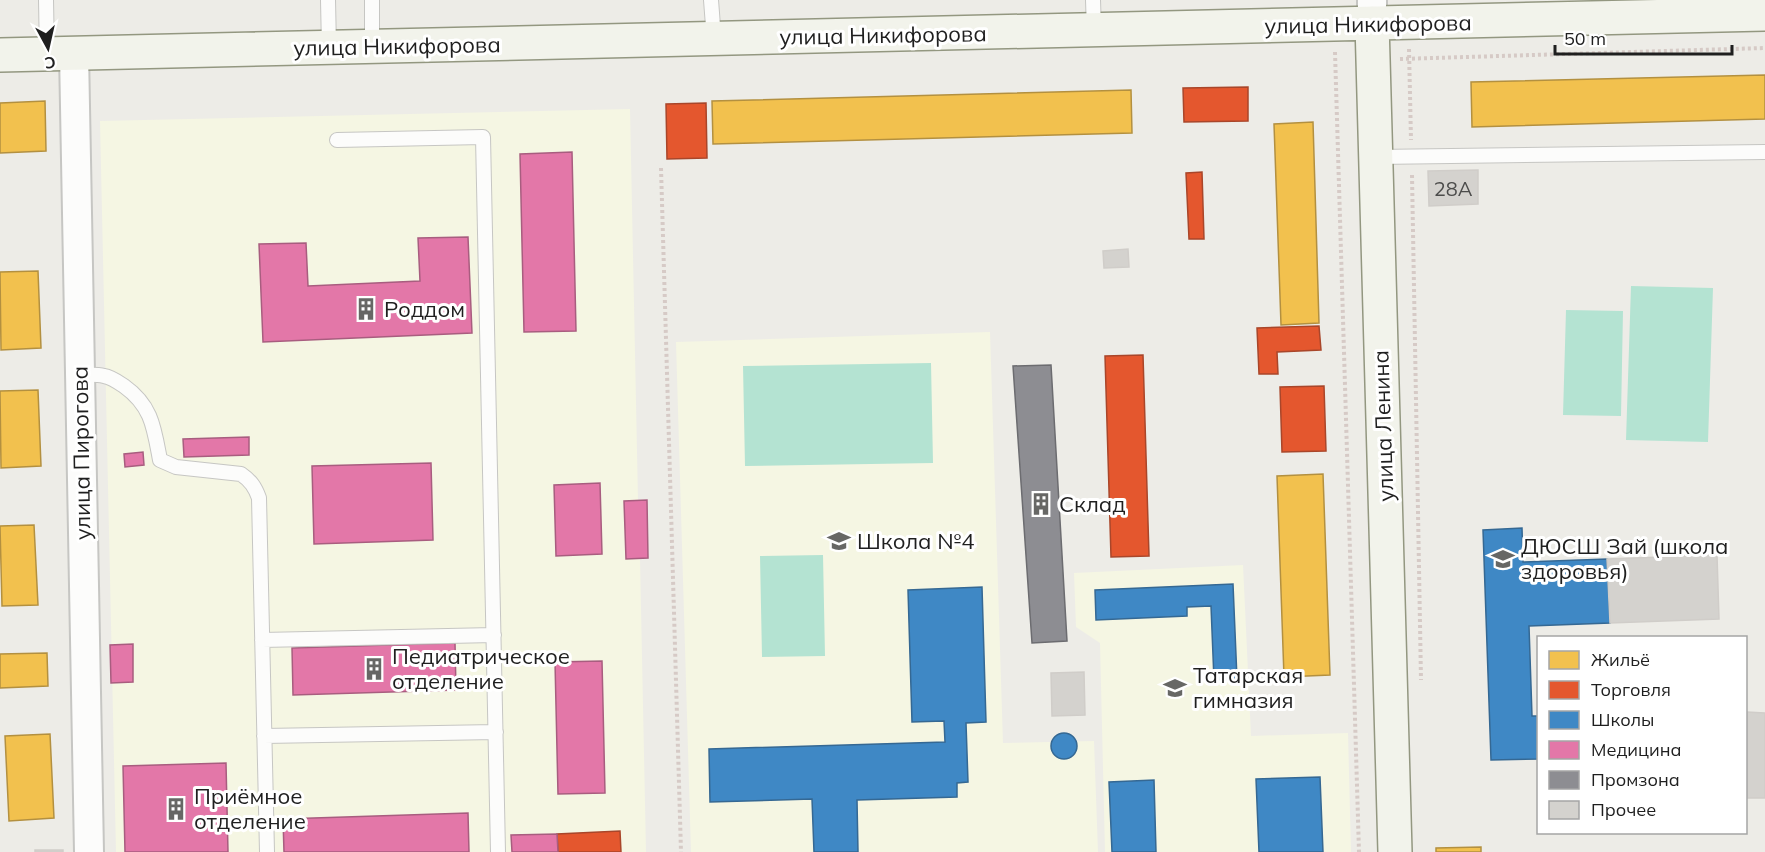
<svg xmlns="http://www.w3.org/2000/svg" width="1765" height="852" font-family="Mulish,sans-serif">
  <style>
    .education { fill: #f5f6e3 }
    .pitch { fill: #b4e3d2 }
    .homes { fill: #f2c14e; stroke: #b39040; stroke-width: 1.5 }
    .shops { fill: #e4572e; stroke: #a9462a; stroke-width: 1.5 }
    .schools { fill: #3f88c5; stroke: #356893; stroke-width: 1.5 }
    .health { fill: #e377a8; stroke: #a85d7f; stroke-width: 1.5 }
    .industry { fill: #8d8d92; stroke: #6c6c70; stroke-width: 1.5 }
    .building { fill: #d4d2ce; stroke: #d0cdc9; stroke-width: 1.5 }
    .lines { fill: none; stroke-linecap: round; stroke-linejoin: round }
    .lane-casing { stroke: #c6c6c3; stroke-width: 16 }
    .street-casing { stroke: #c6c6c3; stroke-width: 32 }
    .secondary-casing { stroke: #939780; stroke-width: 36 }
    .path { stroke: #d6cac6; stroke-width: 4; stroke-dasharray: 3 3; stroke-linecap: butt }
    .lane { stroke: #fcfcfb; stroke-width: 14 }
    .street { stroke: #fcfcfb; stroke-width: 28 }
    .secondary { stroke: #f2f3eb; stroke-width: 33 }
    .labels { text-anchor: middle; dominant-baseline: central; stroke-width: 6; stroke-linejoin: round; paint-order: stroke }
    .number-label { font-size: 20px; fill: #4c4c4b }
    .street-label { font-size: 22px; fill: #1f1f1f; stroke: #fff }
    .poi-label { font-size: 22px; fill: #1f1f1f; stroke: #fff; text-anchor: start }
  </style>
  <rect width="100%" height="100%" fill="#edece7"/>
  <path class="education" d="M630,109L638,500H647L648,558L640,559L646,852H116L100,121Z
    M990,332L1003,743L1094,741L1098,852H691L676,342Z
    M1243,565L1251,736L1348,733L1351,852H1105L1100,643L1076,627L1074,573Z"/>
  <path class="pitch" d="M1631,286L1713,288L1708,442L1626,440Z
    M1566,310L1623,311L1621,416L1563,415Z
    M931,363L933,463L745,466L743,366Z
    M823,555L825,656L762,657L760,556Z"/>
  <path class="homes" d="M1765,75V119L1472,127L1471,82Z
    M1131,90L1132,133L713,144L712,101Z
    M45,101L46,151L0,153V103Z
    M1313,122L1319,323L1281,325L1274,124Z
    M38,271L41,348L1,350L0,272Z
    M38,390L41,466L1,468L0,391Z
    M1323,474L1330,675L1284,677L1277,476Z
    M34,525L38,605L2,606L0,526Z
    M47,653L48,686L0,688V654Z
    M50,734L54,818L9,821L5,736Z
    M1481,847V852H1436V848Z"/>
  <path class="shops" d="M1248,87V121L1184,122L1183,88Z
    M706,103L707,158L667,159L666,104Z
    M1202,172L1204,239H1189L1186,173Z
    M1319,326L1321,350L1277,352L1278,374H1259L1257,328Z
    M1143,355L1149,556L1111,557L1105,356Z
    M1324,386L1326,451L1282,452L1280,387Z
    M620,831L621,852H558L557,834Z"/>
  <path class="schools" d="M1522,528L1523,562L1607,559L1610,623L1529,626L1532,716H1538V759L1491,760L1483,530Z
    M1233,584L1237,679L1214,680L1211,606L1187,607V616L1096,620L1095,590Z
    M982,587L986,722L966,723L968,782L957,783V797L857,800L858,852H814L812,799L710,802L709,749L945,742L944,721L912,722L908,590Z
    M1051 746a13 13 0 1 1 26 0a13 13 0 1 1-26 0Z
    M1320,777L1323,852H1259L1256,779Z
    M1154,780L1156,852H1112L1109,782Z"/>
  <path class="health" d="M572,152L576,331L524,332L520,154Z
    M468,237L472,333L263,342L259,244L306,243L308,286L420,281L418,238Z
    M249,437V455L184,457L183,439Z
    M143,452L144,465L125,467L124,454Z
    M431,463L433,540L314,544L312,466Z
    M600,483L602,554L556,556L554,485Z
    M647,500L648,558L626,559L624,501Z
    M455,643L456,690L293,695L292,648Z
    M133,644V682L111,683L110,645Z
    M602,661L605,793L558,794L555,662Z
    M226,763L228,852H125L123,766Z
    M468,813L469,852H284L283,819Z
    M557,834L558,852H512L511,835Z"/>
  <path class="industry" d="M1051,365L1067,641L1032,643L1013,366Z"/>
  <path class="building" d="M1478,170V204L1429,206L1428,171Z
    M1128,249L1129,267L1104,268L1103,251Z
    M1717,555L1719,619L1610,623L1607,559Z
    M1084,672L1085,715L1052,716L1051,673Z
    M1747,712L1765,713V798H1747Z
    M35,850H63V852H35Z"/>
  <g class="lines">
    <g class="lane-casing">
      <path id="lane" d="M46,0L47,54
        M328,0L329,47
        M372,0V46
        M711,0L714,39
        M1093,0L1094,30
        M337,140L483,137L498,852
        M1376,157L1765,152
        M80,375C88,375 96,374 104,376C111,377 118,382 124,386C152,406 154,428 160,460L176,467L241,474C251,481 255,487 259,498L267,852
        M262,640L494,635
        M264,736L496,732"/>
    </g>
    <g class="street-casing">
      <path id="street" d="M1372,0V23
        M74,53L89,852"/>
    </g>
    <g class="secondary-casing">
      <path id="secondary" d="M1372,23L1395,852
        M0,55L1765,14"/>
    </g>
    <path class="path" d="M1409,49L1411,140
      M1335,52L1359,852
      M1400,59L1765,48
      M661,168L681,852
      M1412,175L1421,680"/>
    <use href="#lane" class="lane"/>
    <use href="#street" class="street"/>
    <use href="#secondary" class="secondary"/>
  </g>
  <defs>
    <g id="building-bare" transform="scale(1.8)"><path d="M-4-6H4V6H1V3H-1V6H-4ZM-2.5-4.3h1.7v1.8h-1.7ZM.8-4.3h1.7v1.8H.8ZM-2.5-1h1.7V.8h-1.7ZM.8-1h1.7V.8H.8Z" fill="#676765" stroke="#fff" stroke-width="2.5" paint-order="stroke"/></g>
    <g id="school-bare" transform="scale(1.8)"><path d="M0-5L7-2L0 1L-7-2ZM-4 1L0 2.5L4 1V4Q0 6-4 4Z" fill="#676765" stroke="#fff" stroke-width="2.5" paint-order="stroke"/></g>
  </defs>
  <g fill-rule="evenodd">
    <use href="#building-bare" x="366" y="309"/>
    <use href="#building-bare" x="1041" y="504"/>
    <use href="#school-bare" x="839" y="541"/>
    <use href="#school-bare" x="1503" y="559"/>
    <use href="#building-bare" x="374" y="669"/>
    <use href="#school-bare" x="1175" y="688"/>
    <use href="#building-bare" x="176" y="809"/>
  </g>
  <g class="labels">
    <g class="number-label">
      <text x="1453" y="188">28А</text>
    </g>
    <g class="street-label">
      <text transform="translate(1368 24) rotate(-1)">улица Никифорова</text>
      <text transform="translate(883 35) rotate(-1)">улица Никифорова</text>
      <text transform="translate(397 46) rotate(-1)">улица Никифорова</text>
      <text transform="translate(1383 426) rotate(-92)">улица Ленина</text>
      <text transform="translate(81 453) rotate(-91)">улица Пирогова</text>
    </g>
    <g class="poi-label">
      <text x="384" y="309">Роддом</text>
      <text x="1059" y="504">Склад</text>
      <text x="857" y="541">Школа №4</text>
      <text x="1521" y="546">ДЮСШ Зай (школа<tspan x="1521" dy="25">здоровья)</tspan></text>
      <text x="392" y="656">Педиатрическое<tspan x="392" dy="25">отделение</tspan></text>
      <text x="1193" y="675">Татарская<tspan x="1193" dy="25">гимназия</tspan></text>
      <text x="194" y="796">Приёмное<tspan x="194" dy="25">отделение</tspan></text>
    </g>
  </g>
  <rect x="1537" y="636" width="210" height="198" fill="#ffffff" stroke="#a5a5a5" stroke-width="1.5"/>
  <rect x="1549" y="651" width="30" height="18" fill="#f2c14e" stroke="#a5a5a5" stroke-width="1.5"/>
  <text x="1591" y="666" font-size="18" fill="#1f1f1f">Жильё</text>
  <rect x="1549" y="681" width="30" height="18" fill="#e4572e" stroke="#a5a5a5" stroke-width="1.5"/>
  <text x="1591" y="696" font-size="18" fill="#1f1f1f">Торговля</text>
  <rect x="1549" y="711" width="30" height="18" fill="#3f88c5" stroke="#a5a5a5" stroke-width="1.5"/>
  <text x="1591" y="726" font-size="18" fill="#1f1f1f">Школы</text>
  <rect x="1549" y="741" width="30" height="18" fill="#e377a8" stroke="#a5a5a5" stroke-width="1.5"/>
  <text x="1591" y="756" font-size="18" fill="#1f1f1f">Медицина</text>
  <rect x="1549" y="771" width="30" height="18" fill="#8d8d92" stroke="#a5a5a5" stroke-width="1.5"/>
  <text x="1591" y="786" font-size="18" fill="#1f1f1f">Промзона</text>
  <rect x="1549" y="801" width="30" height="18" fill="#d4d2ce" stroke="#a5a5a5" stroke-width="1.5"/>
  <text x="1591" y="816" font-size="18" fill="#1f1f1f">Прочее</text>
  <g transform="translate(48 48) rotate(172)" stroke="#ffffff" stroke-width="4.5" paint-order="stroke">
  <path d="M0-4.5L10 22L0 15L-10 22Z" fill="#1f1f1f"/>
  <text y="-9" font-size="16" font-weight="bold" text-anchor="middle" fill="#1f1f1f">С</text>
  </g>
  <path d="M1555 45v9h177v-9" fill="none" stroke="#1f1f1f" stroke-width="3"/>
  <text x="1564" y="45" font-size="18" fill="#1f1f1f" stroke="#ffffff" stroke-width="4.5" paint-order="stroke">50 m</text>
</svg>
